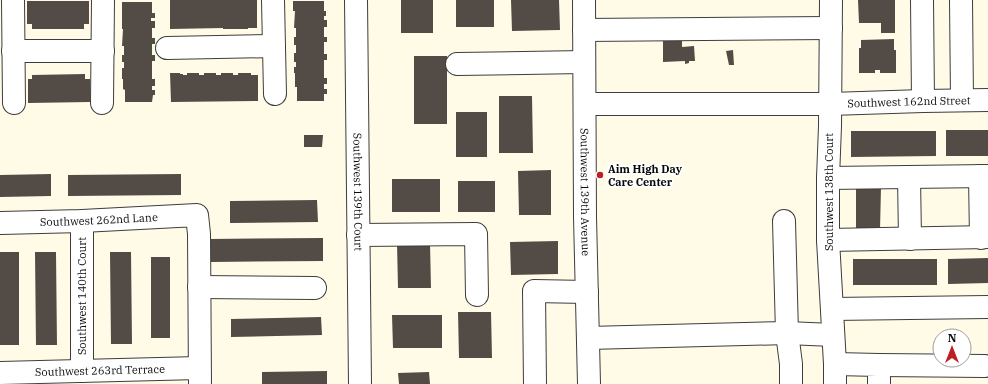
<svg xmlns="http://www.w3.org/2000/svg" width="988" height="384" font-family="'IBM Plex Serif',serif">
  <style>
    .building { fill: #524b46 }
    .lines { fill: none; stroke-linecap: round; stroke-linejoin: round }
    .minor-casing { stroke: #3d3d3d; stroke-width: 24 }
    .minor { stroke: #fff; stroke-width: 22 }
    .poi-dot { fill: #bb2024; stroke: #fff; stroke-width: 1.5 }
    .labels { text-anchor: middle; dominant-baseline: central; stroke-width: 4; stroke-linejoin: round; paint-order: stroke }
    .street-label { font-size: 11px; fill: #0a0a0a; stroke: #fff }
    .poi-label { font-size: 11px; font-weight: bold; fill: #0a0a0a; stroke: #fff; text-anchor: start }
  </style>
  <rect width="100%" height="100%" fill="#fffbe6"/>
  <path class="building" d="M170,0H257V28H248V29H223V28L170,29Z
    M401,0H433V33H401Z
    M456,0H494V27H456Z
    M511,0H559L560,30L512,31Z
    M858,0H895V33H881V23H859Z
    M27,1H89V24H84V29H32V24H27Z
    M293,1H324V11H326V16H324V20H327V27H324V37H327V42H324V54H327V60H324V78H327V84H324V89H327V94H324V101H297V87H295V73H294V67H296V62H294V53H296V45H294V37H296V28H294L295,11H293Z
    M122,2H152V13H155V18H151V21H155V28H152V38H155V44H152V55H155V61H152V79H155V86H152V90H155V95H153L152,102H125V90L123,89V79H122V68H124V62H122V55H124V46H122L123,29H122Z
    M682,39V47L694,46L695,61H689V63L685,64V61L663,62V40Z
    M894,39V50H896V73H880V70H875V73H859V48H861V40Z
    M733,50L734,65H729L726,51Z
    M414,56H447V124H414Z
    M170,73H180V74H183V75H187V73H199V75H204V73H216V75H221V73H233V75H238V73H251V75H258V101L171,102Z
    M85,74V79H90V102L28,103V79H32V75Z
    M499,96H532L533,153H499Z
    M456,112H487V157H456Z
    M946,130H988V156H946Z
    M851,131H936V156L851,157Z
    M304,135H323L322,147H304Z
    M551,170V215H519L518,171Z
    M51,174V196L0,197V175Z
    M181,174V195L68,196V175Z
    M392,179H440V212H392Z
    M458,181H495V212H458Z
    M856,187H881L880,230L856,229Z
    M317,200L318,222L230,223V201Z
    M323,238V261L211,262L210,239Z
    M558,241V274L511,275L510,242Z
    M397,243H430L431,288H398Z
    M0,252H19V345H0Z
    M35,252H56L57,345H36Z
    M110,252H131L132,344H111Z
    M151,257H170V338H151Z
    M988,258V283L948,284V259Z
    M853,259H937V285H853Z
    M458,312H491L492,358H459Z
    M392,315H442V348H393Z
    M321,317L322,335L231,337V319Z
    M327,371V384H262V372Z
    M429,372L430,384H399L398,373Z"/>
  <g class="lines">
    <g class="minor-casing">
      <g id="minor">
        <path d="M13,0L14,103"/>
        <path d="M273,0L275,94"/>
        <path id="s1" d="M356,0L360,384"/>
        <path id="s2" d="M584,0L585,217L589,384"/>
        <path d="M831,0L830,126L828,178V240L835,364V384"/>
        <path d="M922,0L923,101"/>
        <path d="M961,0L962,100"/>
        <path d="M584,30L831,28"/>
        <path d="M167,48L274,46"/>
        <path d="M13,51H103"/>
        <path d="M457,64L584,62"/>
        <path d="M102,103L103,0"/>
        <path id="s3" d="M585,104H830L923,101L988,100"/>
        <path d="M980,176L981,238"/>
        <path d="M909,177L910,239"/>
        <path d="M828,178L988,176"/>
        <path d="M82,221V371"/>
        <path d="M784,221L787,333L791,364V384"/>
        <path id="s4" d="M0,223L82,221L197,215L199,234L200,384"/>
        <path d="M358,235L476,234L477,295"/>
        <path d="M828,240L988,237"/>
        <path d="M199,287L315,288"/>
        <path d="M832,309L988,307"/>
        <path d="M588,338L787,333L833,335"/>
        <path d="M835,364L879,365V384"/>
        <path d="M879,365L985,366"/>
        <path id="s5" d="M0,373L199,368"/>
        <path d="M535,384L534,291L587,292"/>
      </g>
    </g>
    <use href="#minor" class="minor"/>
  </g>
  <circle class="poi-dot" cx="600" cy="175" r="4"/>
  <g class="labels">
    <g class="street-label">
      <text stroke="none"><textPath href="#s3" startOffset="324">Southwest 162nd Street</textPath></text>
      <text stroke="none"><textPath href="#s1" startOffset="192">Southwest 139th Court</textPath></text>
      <text stroke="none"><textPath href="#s2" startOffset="192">Southwest 139th Avenue</textPath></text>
      <text transform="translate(829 192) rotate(-90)">Southwest 138th Court</text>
      <text stroke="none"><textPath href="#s4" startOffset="99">Southwest 262nd Lane</textPath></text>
      <text transform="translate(82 296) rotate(-90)">Southwest 140th Court</text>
      <text stroke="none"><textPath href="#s5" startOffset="100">Southwest 263rd Terrace</textPath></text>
    </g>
    <g class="poi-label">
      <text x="608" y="169">Aim High Day<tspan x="608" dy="13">Care Center</tspan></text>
    </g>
  </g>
  <g transform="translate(952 348)"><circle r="19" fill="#ffffff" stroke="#9d9d9d"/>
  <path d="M0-3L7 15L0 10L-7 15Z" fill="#bb2024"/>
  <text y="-6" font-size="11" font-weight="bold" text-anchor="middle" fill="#0a0a0a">N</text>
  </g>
</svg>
